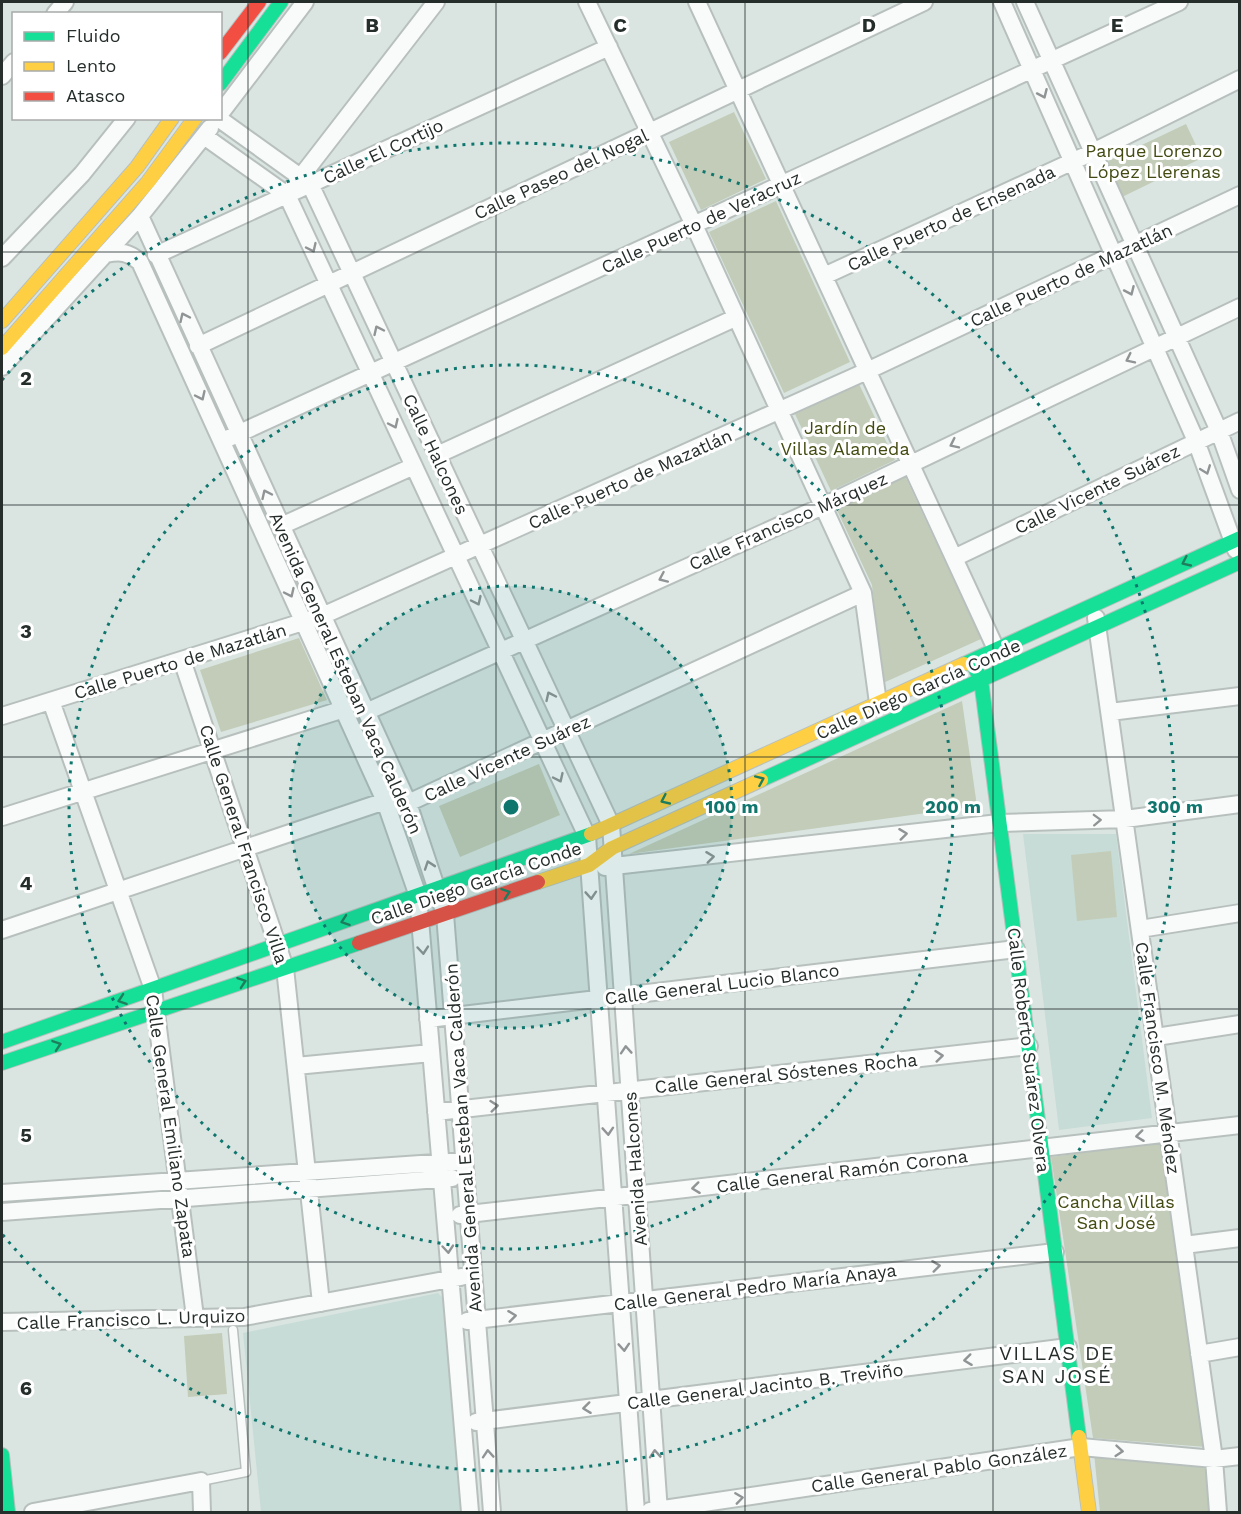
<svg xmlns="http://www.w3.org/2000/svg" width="1241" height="1514" font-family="'Work Sans',sans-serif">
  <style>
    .built { fill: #c7dcd6 }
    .green { fill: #c3ccb8 }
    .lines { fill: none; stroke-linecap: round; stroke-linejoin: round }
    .lane-casing { stroke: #b8c0be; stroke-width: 11 }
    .street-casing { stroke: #b8c0be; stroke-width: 20 }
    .fast-casing { stroke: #b8c0be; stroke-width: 16 }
    .slow-casing { stroke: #b8c0be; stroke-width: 16 }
    .jam-casing { stroke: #b8c0be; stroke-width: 16 }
    .lane { stroke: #f9fbfb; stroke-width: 8 }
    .street { stroke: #f9fbfb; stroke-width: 16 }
    .fast { stroke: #16e098; stroke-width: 14 }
    .slow { stroke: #ffcf43; stroke-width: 14 }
    .jam { stroke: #f24e42; stroke-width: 14 }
    .oneway { stroke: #909494 }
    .oneway2 { stroke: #1f7e5d }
    .grid { fill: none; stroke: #262e2c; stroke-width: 1.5; stroke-opacity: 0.55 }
    .ring { fill: none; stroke: #0f766e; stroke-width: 3; stroke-dasharray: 3 6 }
    .labels { text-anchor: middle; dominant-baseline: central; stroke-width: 6; stroke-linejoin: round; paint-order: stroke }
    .park-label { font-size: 18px; fill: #444b12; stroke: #fff }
    .street-label { font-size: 18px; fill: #262e2c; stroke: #fff }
    .neighbourhood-label { font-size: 20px; letter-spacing: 1.5px; fill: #262e2c; stroke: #fff }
    .grid-label { font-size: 20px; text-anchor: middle; font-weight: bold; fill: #262e2c; stroke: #fff; stroke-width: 6; stroke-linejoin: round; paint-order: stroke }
    .centre { fill: #0f766e; stroke: #fff; stroke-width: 3 }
    .ring-label { font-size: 18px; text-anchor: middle; font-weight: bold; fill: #0f766e; stroke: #fff; stroke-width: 6; stroke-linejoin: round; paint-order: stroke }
  </style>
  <rect width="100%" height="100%" fill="#dae5e2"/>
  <path class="built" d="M1023,834H1116L1152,1118L1059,1130Z
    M438,1293L444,1299L464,1512H261L243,1333Z"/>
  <path class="green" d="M734,112L766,179L701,210L669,142Z
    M1186,124L1202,158L1122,197L1106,162Z
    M776,201L850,362L784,393L709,232Z
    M859,384L895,460L831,491L795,414Z
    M905,476L981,639L883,683L872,585L836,508Z
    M299,638L327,700L221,732L200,670Z
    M962,701L977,806L629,854Z
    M539,764L560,815L460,857L439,806Z
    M1111,851L1117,917L1077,921L1071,855Z
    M1165,1142L1206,1447L1093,1438L1051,1157Z
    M222,1333L227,1394L188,1397L184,1336Z
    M1094,1453L1208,1466L1212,1512H1100Z"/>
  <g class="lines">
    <g class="lane-casing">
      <path id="lane" d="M201,1481L246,1472L233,1330"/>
    </g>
    <g class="street-casing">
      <path id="street" d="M587,2L694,225L863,593L878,703
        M697,2L996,649
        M1002,2L1196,441L1236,550
        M1025,2L1219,431L1240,490
        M55,14L65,2
        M2,76L14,62
        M220,114L305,2
        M218,118L310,184L611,825L659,1512
        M204,136L287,195L587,836L636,1512
        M293,187L436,2
        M140,216L408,803L445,914L492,1512
        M106,254C121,251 128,252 140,262L385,801L418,896L470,1512
        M156,255L609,47
        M2,258L82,174L127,118
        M824,276L1093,152L1240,79
        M198,346L924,2
        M2,367L140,216L210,128
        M229,438L1179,2
        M437,455L735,318
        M281,526L414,466
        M954,558L1240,421
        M1096,618L1214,1459L1218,1512
        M182,660L285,968L321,1303
        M51,701L153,989L195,1317
        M366,712L823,506L1240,307
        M1110,712L1240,696
        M2,716L322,616L867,371L1240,195
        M2,817L344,709
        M605,867L999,823L1125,819L1240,804
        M1140,929L1240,913
        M2,930L385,801L408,803L863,593
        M428,1019L1016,949
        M1156,1037L1240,1024
        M296,1066L431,1053
        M436,1112L1029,1046
        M2,1193L464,1161
        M2,1212L452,1178
        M460,1215L1240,1125
        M1184,1245L1240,1238
        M467,1321L1055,1252
        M2,1322L244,1317L461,1277
        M1199,1354L1240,1347
        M476,1422L1068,1347
        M650,1511L1081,1447L1214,1459L1240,1456
        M33,1512L201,1481L202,1512"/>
    </g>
    <g class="fast-casing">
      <path id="fast" d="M220,84L281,2
        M964,664L1240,538
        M975,668L981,680L1079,1437
        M761,780L1240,562
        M2,1042L591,834
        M2,1063L359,943
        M2,1455L8,1512"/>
    </g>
    <g class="slow-casing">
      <path id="slow" d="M2,321L137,167L172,118
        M2,348L148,182L195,118
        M591,834L964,664
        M538,882L589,865L612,848L761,780
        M1079,1437L1089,1512"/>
    </g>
    <g class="jam-casing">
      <path id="jam" d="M220,53L259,2
        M359,943L538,882"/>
    </g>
    <use href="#lane" class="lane"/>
    <use href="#street" class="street"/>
    <use href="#fast" class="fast"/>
    <use href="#slow" class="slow"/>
    <use href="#jam" class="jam"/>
  </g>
  <defs><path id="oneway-chevron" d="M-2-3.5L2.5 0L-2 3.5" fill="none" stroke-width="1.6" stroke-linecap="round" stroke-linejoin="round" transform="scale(1.5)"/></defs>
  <g class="oneway">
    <use href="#oneway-chevron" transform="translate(1043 94) rotate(66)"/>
    <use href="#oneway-chevron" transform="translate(312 248) rotate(65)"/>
    <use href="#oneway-chevron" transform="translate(1130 291) rotate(66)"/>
    <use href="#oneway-chevron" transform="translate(184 317) rotate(-115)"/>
    <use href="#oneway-chevron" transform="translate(378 330) rotate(-115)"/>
    <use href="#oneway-chevron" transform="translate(1130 359) rotate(154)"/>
    <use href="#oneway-chevron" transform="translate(201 396) rotate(65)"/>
    <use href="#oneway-chevron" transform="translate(394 424) rotate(65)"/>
    <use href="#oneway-chevron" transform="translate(954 444) rotate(154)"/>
    <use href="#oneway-chevron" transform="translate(1206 470) rotate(69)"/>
    <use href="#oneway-chevron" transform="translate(266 494) rotate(-115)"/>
    <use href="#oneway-chevron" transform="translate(663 578) rotate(156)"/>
    <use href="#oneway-chevron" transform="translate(290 593) rotate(65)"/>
    <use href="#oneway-chevron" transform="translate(477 601) rotate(65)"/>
    <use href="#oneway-chevron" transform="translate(550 696) rotate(-115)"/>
    <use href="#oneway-chevron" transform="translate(559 778) rotate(65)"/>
    <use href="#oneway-chevron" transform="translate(1097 820) rotate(-2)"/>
    <use href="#oneway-chevron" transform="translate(903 834) rotate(-7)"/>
    <use href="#oneway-chevron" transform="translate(710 857) rotate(-7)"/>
    <use href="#oneway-chevron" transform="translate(429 865) rotate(-109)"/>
    <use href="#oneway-chevron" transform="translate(591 895) rotate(86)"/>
    <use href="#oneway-chevron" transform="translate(423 950) rotate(85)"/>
    <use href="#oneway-chevron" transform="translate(626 1050) rotate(-94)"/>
    <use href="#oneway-chevron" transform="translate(939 1056) rotate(-6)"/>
    <use href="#oneway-chevron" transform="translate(494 1106) rotate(-6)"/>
    <use href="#oneway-chevron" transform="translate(608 1131) rotate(86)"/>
    <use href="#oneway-chevron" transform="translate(1140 1136) rotate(173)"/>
    <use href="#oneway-chevron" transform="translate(696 1188) rotate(173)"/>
    <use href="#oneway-chevron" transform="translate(448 1249) rotate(85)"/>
    <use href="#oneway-chevron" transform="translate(936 1266) rotate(-7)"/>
    <use href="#oneway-chevron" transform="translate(512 1316) rotate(-7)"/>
    <use href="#oneway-chevron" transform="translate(624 1347) rotate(86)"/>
    <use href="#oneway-chevron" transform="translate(968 1360) rotate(173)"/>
    <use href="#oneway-chevron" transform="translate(587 1408) rotate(173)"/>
    <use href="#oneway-chevron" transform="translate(1119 1451) rotate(5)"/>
    <use href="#oneway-chevron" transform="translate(488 1454) rotate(-94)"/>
    <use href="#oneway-chevron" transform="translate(655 1454) rotate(-94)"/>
    <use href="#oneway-chevron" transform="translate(739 1498) rotate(-8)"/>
  </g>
  <g class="oneway2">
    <use href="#oneway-chevron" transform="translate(1186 562) rotate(155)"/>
    <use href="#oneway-chevron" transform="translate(760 780) rotate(-24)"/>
    <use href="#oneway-chevron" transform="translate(665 800) rotate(155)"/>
    <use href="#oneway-chevron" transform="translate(506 893) rotate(-19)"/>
    <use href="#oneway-chevron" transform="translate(345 921) rotate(161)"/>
    <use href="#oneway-chevron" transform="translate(242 982) rotate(-19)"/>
    <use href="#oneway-chevron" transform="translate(122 1000) rotate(161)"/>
    <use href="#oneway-chevron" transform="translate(57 1045) rotate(-19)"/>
  </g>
  <path class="grid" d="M248,2V1512M496,2V1512M745,2V1512M993,2V1512M2,252H1240M2,505H1240M2,757H1240M2,1009H1240M2,1262H1240"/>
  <circle cx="511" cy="807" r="221" fill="#0f766e" fill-opacity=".12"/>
  <g class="ring">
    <circle cx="511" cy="807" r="221"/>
    <circle cx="511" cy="807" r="442"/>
    <path d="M2 380A664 664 0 1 1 2 1234"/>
  </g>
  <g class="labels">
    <g class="park-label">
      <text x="1154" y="150">Parque Lorenzo<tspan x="1154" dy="21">López Llerenas</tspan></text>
      <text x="845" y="427">Jardín de<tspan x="845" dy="21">Villas Alameda</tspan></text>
      <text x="1116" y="1201">Cancha Villas<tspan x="1116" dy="21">San José</tspan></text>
    </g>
    <g class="street-label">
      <text transform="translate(383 151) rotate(-25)">Calle El Cortijo</text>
      <text transform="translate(561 174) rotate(-25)">Calle Paseo del Nogal</text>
      <text transform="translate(951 218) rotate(-25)">Calle Puerto de Ensenada</text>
      <text transform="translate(701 222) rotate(-25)">Calle Puerto de Veracruz</text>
      <text transform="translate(1071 275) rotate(-25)">Calle Puerto de Mazatlán</text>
      <text transform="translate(436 454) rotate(65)">Calle Halcones</text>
      <text transform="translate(630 479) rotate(-24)">Calle Puerto de Mazatlán</text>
      <text transform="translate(1097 489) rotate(-26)">Calle Vicente Suárez</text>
      <text transform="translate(788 521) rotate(-24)">Calle Francisco Márquez</text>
      <text transform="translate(180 661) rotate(-17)">Calle Puerto de Mazatlán</text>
      <text transform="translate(346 673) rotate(66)">Avenida General Esteban Vaca Calderón</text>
      <text transform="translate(918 689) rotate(-24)">Calle Diego García Conde</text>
      <text transform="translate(507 758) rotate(-25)">Calle Vicente Suárez</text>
      <text transform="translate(244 844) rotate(72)">Calle General Francisco Villa</text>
      <text transform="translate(476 883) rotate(-19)">Calle Diego García Conde</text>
      <text transform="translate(722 984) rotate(-7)">Calle General Lucio Blanco</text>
      <text transform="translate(1029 1050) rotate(83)">Calle Roberto Suárez Olvera</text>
      <text transform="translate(1158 1058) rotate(82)">Calle Francisco M. Méndez</text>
      <text transform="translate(786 1073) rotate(-6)">Calle General Sóstenes Rocha</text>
      <text transform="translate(171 1126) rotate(82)">Calle General Emiliano Zapata</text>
      <text transform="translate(463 1138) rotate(-94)">Avenida General Esteban Vaca Calderón</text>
      <text transform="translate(635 1169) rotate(-94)">Avenida Halcones</text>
      <text transform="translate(842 1171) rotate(-7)">Calle General Ramón Corona</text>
      <text transform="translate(755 1287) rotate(-7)">Calle General Pedro María Anaya</text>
      <text transform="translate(131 1319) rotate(-2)">Calle Francisco L. Urquizo</text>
      <text transform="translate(765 1386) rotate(-7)">Calle General Jacinto B. Treviño</text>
      <text transform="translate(939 1468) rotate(-8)">Calle General Pablo González</text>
    </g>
    <g class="neighbourhood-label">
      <text x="1057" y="1353">VILLAS DE<tspan x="1057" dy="23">SAN JOSÉ</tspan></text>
    </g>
  </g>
  <g class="grid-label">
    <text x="372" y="32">B</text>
    <text x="620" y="32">C</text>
    <text x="869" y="32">D</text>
    <text x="1117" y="32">E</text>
    <text x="26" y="385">2</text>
    <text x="26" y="638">3</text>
    <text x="26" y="890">4</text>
    <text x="26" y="1142">5</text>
    <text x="26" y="1395">6</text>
  </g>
  <circle cx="511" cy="807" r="9" class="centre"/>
  <g class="ring-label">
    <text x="732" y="813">100 m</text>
    <text x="953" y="813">200 m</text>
    <text x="1175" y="813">300 m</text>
  </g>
  <rect width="1241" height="1514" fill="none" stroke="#262e2c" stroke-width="6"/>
  <rect x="12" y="12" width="210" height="108" fill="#ffffff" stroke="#a8abab" stroke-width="1.5"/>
  <rect x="24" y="32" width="30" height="9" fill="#16e098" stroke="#a8abab" stroke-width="1.5"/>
  <text x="66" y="42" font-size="18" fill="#262e2c">Fluido</text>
  <rect x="24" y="62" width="30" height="9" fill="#ffcf43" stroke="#a8abab" stroke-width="1.5"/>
  <text x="66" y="72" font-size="18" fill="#262e2c">Lento</text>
  <rect x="24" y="92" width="30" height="9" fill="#f24e42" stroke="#a8abab" stroke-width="1.5"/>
  <text x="66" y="102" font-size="18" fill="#262e2c">Atasco</text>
</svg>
